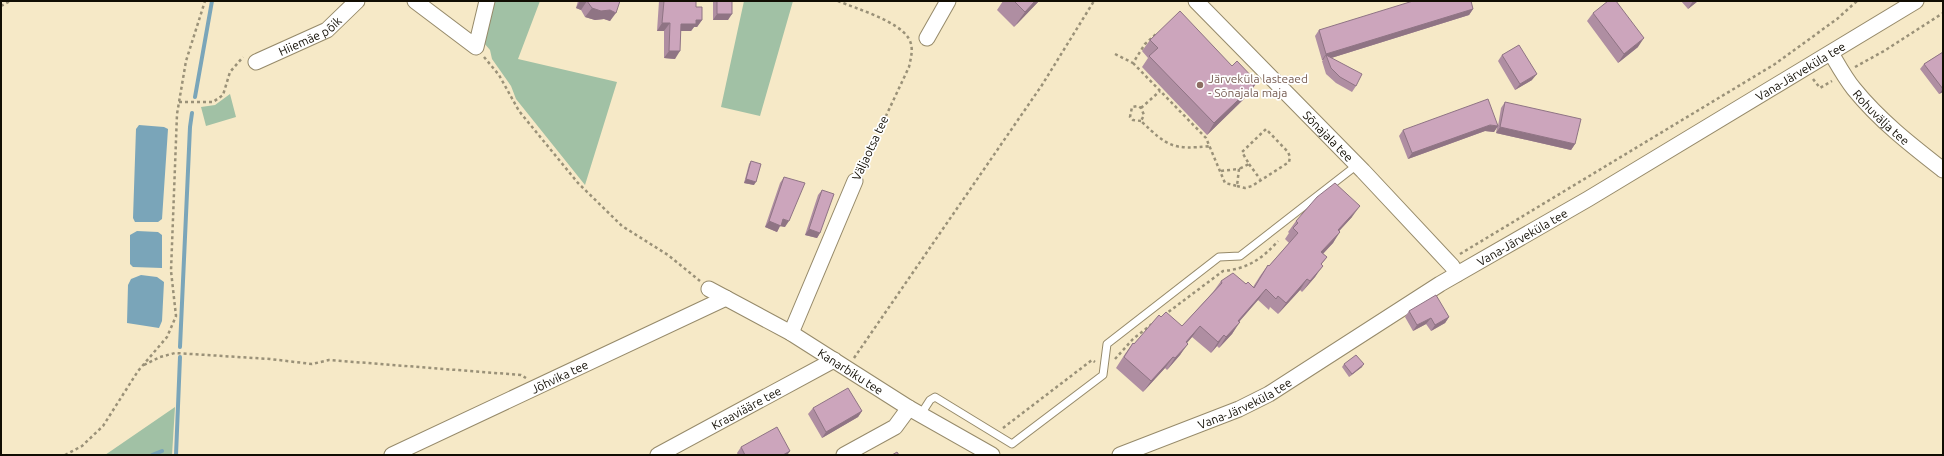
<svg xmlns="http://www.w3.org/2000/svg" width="1944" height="456" font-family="Ubuntu,sans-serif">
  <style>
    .green { fill: #a1c1a5 }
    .water { fill: #7aa5b9 }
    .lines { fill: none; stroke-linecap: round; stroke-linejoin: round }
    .stream { stroke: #7aa5b9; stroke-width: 4 }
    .lane-casing { stroke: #968a6a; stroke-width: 9 }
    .street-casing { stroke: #968a6a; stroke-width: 17 }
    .path { stroke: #9a9178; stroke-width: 2.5; stroke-dasharray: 3 3; stroke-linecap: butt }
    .lane { stroke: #fff; stroke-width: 7 }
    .street { stroke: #fff; stroke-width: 15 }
    .wall { fill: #af8ea2 }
    .shaded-wall { fill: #8f7484 }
    .building { fill: #cca5bc; stroke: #8f7484 }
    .education-dot { fill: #8d6e63; stroke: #fff; stroke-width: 1.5 }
    .labels { text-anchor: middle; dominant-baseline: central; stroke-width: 3.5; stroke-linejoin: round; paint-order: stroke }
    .street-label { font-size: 12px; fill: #110d03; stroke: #fff }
    .education-label { font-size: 12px; fill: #785e54; stroke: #fff; text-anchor: start }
  </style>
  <rect width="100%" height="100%" fill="#f6e9c7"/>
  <path class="green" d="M494,1H540L518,59L617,82L585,185L516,99L511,86L492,59L490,50L484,43Z
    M744,1H793L760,116L721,107Z
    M230,94L236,117L206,126L201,107L215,105Z
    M175,407L172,455H105Z"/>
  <path class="water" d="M139,125L164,127L168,129L162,219L158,222H135L133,218L136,129Z
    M137,231L158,232L162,235V268L133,267L130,264V235Z
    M141,275L157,277L164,282L162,321L159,328L127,323L128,285L131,279Z"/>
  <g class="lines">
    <path class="stream" d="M195,97L212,1
      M180,347L190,127L192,113
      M152,455L162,451
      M176,455L180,357"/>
    <g class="lane-casing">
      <path id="lane" d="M921,414L930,400L935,397L1012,444L1103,375L1107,344L1219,257L1240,256L1357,165"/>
    </g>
    <g class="street-casing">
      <g id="street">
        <path d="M415,1L476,47L487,1"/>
        <path id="s1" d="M1196,1L1363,171L1452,266L1457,274"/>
        <path d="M927,38L948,1"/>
        <path id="s2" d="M1831,53C1838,65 1845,78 1854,89C1880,121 1911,145 1943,170"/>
        <path id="s3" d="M256,62L327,30L357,1"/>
        <path id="s4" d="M709,289L791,333L909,408L992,455"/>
        <path d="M791,333L855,181"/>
        <path id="s5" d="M392,455L726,298"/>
        <path id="s6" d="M658,455L834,360"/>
        <path d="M844,455L895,427L909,408"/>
        <path id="s7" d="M1120,455L1239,409L1269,394L1440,284L1588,199L1916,1"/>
      </g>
    </g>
    <path class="path" d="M838,1C857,9 899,21 909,39C914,48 911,57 909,67L861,169
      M1,6L10,1
      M1115,54L1133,63L1145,44L1156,34
      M484,57L499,75L519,111L578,183L622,226L668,255L700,281
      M1133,63L1206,138L1225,183L1237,186L1239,169L1220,171
      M1855,67L1884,51L1943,13
      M1813,79L1820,88L1832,81
      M179,102H213L223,95L230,72L243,57
      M1141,108L1160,91
      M1141,121L1133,120L1130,117L1132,107L1138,106L1141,108L1144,115L1141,121C1168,147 1173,150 1210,146
      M1249,164L1260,179
      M1237,186L1245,188L1252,186L1289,162L1290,157L1288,152L1266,129L1242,152L1249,164L1239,169
      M1460,254L1775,64L1837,19L1857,1
      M1159,319L1223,271C1247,269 1262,259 1278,241
      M854,358L1042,85L1094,1
      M1115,359L1133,339L1152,324
      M144,365L160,357L175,353L270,359L312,364L329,360L521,375L526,378
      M1003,428L1092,360L1095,362
      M65,455L82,446L103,426L138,371L167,337L176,316L171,271L177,114L186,61L205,1"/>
    <use href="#lane" class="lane"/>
    <use href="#street" class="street"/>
  </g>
  <path class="wall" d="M578,1H620L610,21L604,19L595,20L585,17L581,10L576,8Z
    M659,1H696V7L702,20L697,27H694L691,31H681L675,59L664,58V31H657Z
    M713,1H732L728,20H713Z
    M1003,1H1039L1014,27L997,10Z
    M1681,1H1698L1688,9Z
    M1473,9L1469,15L1331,58L1356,86L1352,92L1336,83L1326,74L1322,61L1323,60H1322L1315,36L1319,30Z
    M1593,13L1638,47L1618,63L1587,21Z
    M1150,40L1257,82L1249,94L1207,135L1142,67L1148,58L1142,51Z
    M1943,52V92L1939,94L1920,69L1924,64Z
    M1502,55L1532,80L1515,90L1498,61Z
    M1505,102L1575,144L1571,150L1496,133L1497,127L1494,132L1485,131L1408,159L1399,136L1403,130L1498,126L1501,108Z
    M751,161L754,185L744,183L749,164Z
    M784,177L785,227L780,226L777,232L765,227L780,183Z
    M822,190L820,233L817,238L805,235L818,195Z
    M1352,217L1339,231L1333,243L1323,254L1327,257L1321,265L1315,277L1302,292L1300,290L1278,314L1270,307L1269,310L1258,300L1239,322L1232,334L1219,348L1217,346L1211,353L1192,337L1187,343L1180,355L1167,370L1165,368L1143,392L1116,368L1125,354L1133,343L1134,344L1161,317L1182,326L1213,292L1221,281L1246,284L1253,287L1260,276L1268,265L1269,266L1289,243L1285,239L1289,233L1288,232L1296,221Z
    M1409,311L1449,317L1445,323L1431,331L1426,324L1413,331L1405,317Z
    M1344,364L1362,367L1349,377L1342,367Z
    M813,408L862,411L858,417L822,438L808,414Z
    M741,447L790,451L787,455H738L737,453Z"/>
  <path class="shaded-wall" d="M580,1H587L581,10L576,8Z
    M1035,1H1039L1014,27L1025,12Z
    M1693,1H1698L1688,9Z
    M592,8L610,10L616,13L610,21L604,19L595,20L585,17Z
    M1473,9L1469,15L1328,59L1326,55L1323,60H1322L1326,54Z
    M717,14H732L728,20H713Z
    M696,20H702L697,27H694L691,31H676L681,24Z
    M662,23H670L664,31H657Z
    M1644,38L1638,47L1618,63L1624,54Z
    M669,51H680L675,59L664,58Z
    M1537,74L1532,80L1515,90L1520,84Z
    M1257,82L1249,94L1207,135L1214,123Z
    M1943,89V92L1939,94Z
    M1490,125L1498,126L1494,132L1485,131L1408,159L1412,153Z
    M1500,127L1575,144L1571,150L1496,133Z
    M746,179L756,182L754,185L744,183Z
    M1360,206L1352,217L1330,241L1338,230Z
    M783,219L789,221L785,227L780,226L777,232L765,227L769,221Z
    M809,229L820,233L817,238L805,235Z
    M1340,232L1333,243L1314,263L1321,252Z
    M1323,266L1315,277L1302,292L1310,281Z
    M1307,279L1300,290L1278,314L1286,303Z
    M1266,289L1258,300L1230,332L1238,321Z
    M1449,317L1445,323L1431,331L1435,325Z
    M1431,318L1426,324L1413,331L1417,325Z
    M1240,322L1232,334L1219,348L1226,337Z
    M1200,326L1192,337L1178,353L1186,342Z
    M1224,335L1217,346L1211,353L1218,342Z
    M1188,344L1180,355L1167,370L1175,358Z
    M1173,357L1165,368L1143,392L1151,381Z
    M1364,364L1362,367L1349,377L1352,374Z
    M862,411L858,417L822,438L826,432Z
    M790,451L787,455H783Z"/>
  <path class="building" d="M587,1H620L616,13L610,10L601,11L592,8Z
    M664,1H696V7H702V20H696V24H681L680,51H669L670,23H662Z
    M717,1H732V14H717Z
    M1014,1H1035L1025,12Z
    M1413,1H1471L1473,9L1326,54L1319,30Z
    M1608,1H1616L1644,38L1624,54L1593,13Z
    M1180,11L1232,66L1237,61L1257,82L1214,123L1149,56L1158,48L1150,40Z
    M1519,45L1537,74L1520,84L1502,55Z
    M1943,52V89L1924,64Z
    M1326,55L1362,74L1356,86L1340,77L1331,68Z
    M1488,99L1498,126L1490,125L1412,153L1403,130Z
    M1505,102L1581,119L1575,144L1500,127Z
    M751,161L761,164L756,182L746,179Z
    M784,177L805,183L789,221L783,219L781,226L769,221Z
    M1335,183L1360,206L1338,230L1340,232L1321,252L1327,257L1321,264L1323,266L1310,281L1307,279L1286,303L1278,296L1276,299L1266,289L1238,321L1240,322L1226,337L1224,335L1218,342L1200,326L1186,342L1188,344L1175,358L1173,357L1151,381L1124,357L1133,343L1134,344L1159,315L1161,317L1166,312L1182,326L1222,283L1221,281L1233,273L1246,284L1248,282L1254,288L1268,265L1269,266L1298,233L1293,228L1298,223L1296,221L1317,197Z
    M822,190L834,194L820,233L809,229Z
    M1436,295L1449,317L1435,325L1431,318L1417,325L1409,311Z
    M1356,355L1364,364L1352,374L1344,364Z
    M848,388L862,411L826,432L813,408Z
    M777,427L790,451L783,455H745L741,447Z
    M897,452L899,455H892Z"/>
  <circle class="education-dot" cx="1200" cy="85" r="4"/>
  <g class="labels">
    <g class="street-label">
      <text stroke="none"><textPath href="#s3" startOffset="60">Hiiemäe põik</textPath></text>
      <text stroke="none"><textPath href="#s7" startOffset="783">Vana-Järveküla tee</textPath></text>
      <text stroke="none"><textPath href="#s2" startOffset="82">Rohuvälja tee</textPath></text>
      <text stroke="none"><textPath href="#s1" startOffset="189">Sõnajala tee</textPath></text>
      <text transform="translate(870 148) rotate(-65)">Väljaotsa tee</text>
      <text stroke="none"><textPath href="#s7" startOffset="459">Vana-Järveküla tee</textPath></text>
      <text stroke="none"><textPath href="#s4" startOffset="164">Kanarbiku tee</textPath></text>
      <text stroke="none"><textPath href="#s5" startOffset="185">Jõhvika tee</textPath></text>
      <text stroke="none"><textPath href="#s7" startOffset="135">Vana-Järveküla tee</textPath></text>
      <text stroke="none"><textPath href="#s6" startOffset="100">Kraaviääre tee</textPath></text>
    </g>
    <g class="education-label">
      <text x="1208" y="78">Järveküla lasteaed<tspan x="1208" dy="14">- Sõnajala maja</tspan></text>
    </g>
  </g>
  <rect width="1944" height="456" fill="none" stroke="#110d03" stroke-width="4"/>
</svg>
